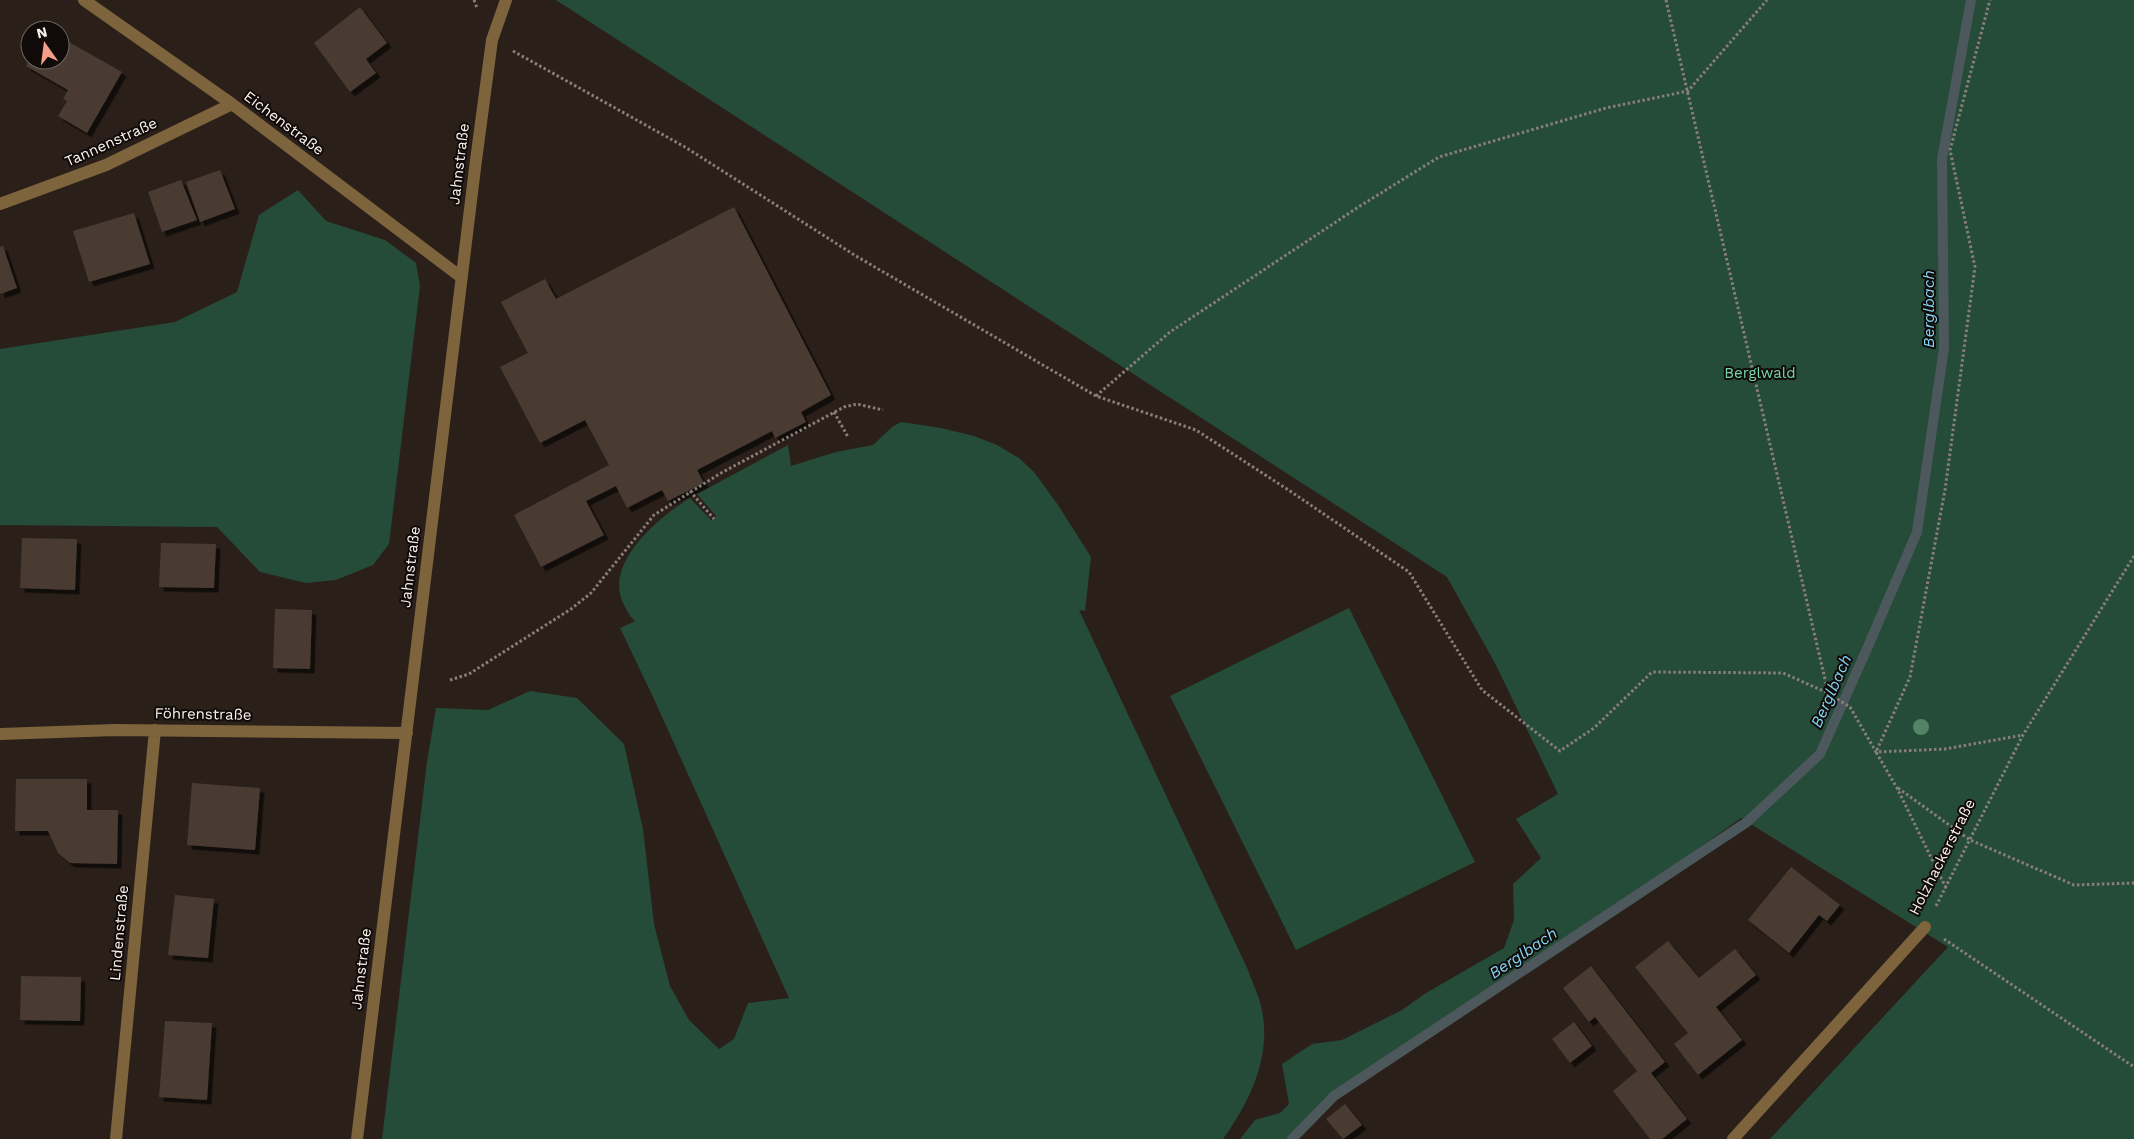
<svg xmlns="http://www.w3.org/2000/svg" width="2134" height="1139" font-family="'Work Sans',sans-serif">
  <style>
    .green { fill: #254b39 }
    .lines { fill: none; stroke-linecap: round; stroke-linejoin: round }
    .stream { stroke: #4c585c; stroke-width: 10 }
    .building { fill: #483b33; filter: url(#shadow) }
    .path { stroke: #897e79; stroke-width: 3; stroke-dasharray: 2.5 2.5; stroke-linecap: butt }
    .minor { stroke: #7d643c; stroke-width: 12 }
    .tree { fill: #538468 }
    .labels { text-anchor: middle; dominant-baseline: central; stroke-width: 4; stroke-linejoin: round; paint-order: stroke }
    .street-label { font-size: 15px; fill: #fbf2ee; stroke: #100b08 }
    .park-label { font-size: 15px; fill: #73d6a9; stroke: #100b08 }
    .water-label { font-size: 16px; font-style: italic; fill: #84d5f6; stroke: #100b08 }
  </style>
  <defs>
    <filter id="shadow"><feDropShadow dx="4.5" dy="4.5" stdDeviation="0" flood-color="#0009"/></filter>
  </defs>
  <rect width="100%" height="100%" fill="#2b2019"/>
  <path class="green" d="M556,0H2134V1139H1770L1948,947L1741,818L1576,936L1335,1093L1291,1139H1240L1255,1120L1280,1113L1289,1104L1282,1064L1312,1044L1342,1040L1402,1010L1426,993L1504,948L1514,920L1513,884L1541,858L1516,819L1558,794L1496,665L1447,577Z
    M298,190L326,221L385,240L416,263L420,286L389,544L373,565L336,580L306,583L260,572L217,527L0,525V349L175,322L237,292L259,215Z
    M901,422L941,428L974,436L997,445L1019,458L1034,472L1058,505L1091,557L1085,611L1079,610L1248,970C1251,980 1256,989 1259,999C1275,1049 1252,1099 1223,1139H382L427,762L436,708L488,710L530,691L577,698L624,744L643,829L654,924L670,986L689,1020L719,1049L734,1039L748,1003L789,998L654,699L620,628L635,621C630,617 627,611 624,605C602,564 659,517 690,498L712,521L716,516L697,494L788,445L791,466L836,452L873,445L892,427Z
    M1349,608L1475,862L1296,950L1170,696Z"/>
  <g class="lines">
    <path class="stream" d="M1292,1139L1334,1096L1747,822L1820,754L1866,651L1917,532L1944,348L1942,159L1971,0"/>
  </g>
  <path class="building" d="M360,7L387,43L366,59L376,73L350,92L314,43Z
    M60,37L122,72L87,133L58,116L67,101L63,99L68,90L26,66L29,60H60Z
    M220,170L235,209L200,222L186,182Z
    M181,180L197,220L162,232L148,192Z
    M734,207L831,395L801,412L806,422L775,438L772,431L697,470L704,483L668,501L662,490L627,508L616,486L586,501L604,535L541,567L514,515L609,465L585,420L540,443L500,367L528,353L501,302L545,279L556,299Z
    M134,213L150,264L89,282L73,231Z
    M3,246L17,288L0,294V247Z
    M22,538L77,539L75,590L20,588Z
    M161,543L216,544L214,588L159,587Z
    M275,609L312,610L310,669L273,668Z
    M16,779H87V810H118L117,864L70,863L58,853L48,831H15Z
    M192,783L260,788L255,850L187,845Z
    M1791,867L1840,905L1827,921L1819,915L1789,953L1748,920Z
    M175,895L214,899L208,958L168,955Z
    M1668,941L1699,978L1735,949L1756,975L1716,1007L1742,1040L1698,1075L1674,1044L1688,1033L1635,967Z
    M1591,966L1665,1062L1651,1073L1687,1119L1662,1139H1650L1613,1091L1637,1071L1595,1017L1589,1022L1563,988Z
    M21,976L81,977L80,1021L20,1020Z
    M165,1021L212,1023L207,1100L159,1097Z
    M1574,1022L1592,1046L1570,1063L1552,1039Z
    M1345,1104L1362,1125L1343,1139L1326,1119Z"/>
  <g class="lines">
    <path class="path" d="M474,0L477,8
      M1666,0L1828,692
      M513,51L685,147L856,256L1096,396L1196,430L1290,491L1409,572L1482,690L1560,751L1594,728L1652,672L1783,673L1828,693L1850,707L1876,752L1945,749L2023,735
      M1096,396L1170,332L1360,206L1439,157L1606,108L1688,91L1767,0
      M834,412L848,437
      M690,491L714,519
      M450,680L469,674L571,609L591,593L654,515L721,473L844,407L857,404L883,410
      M1898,788L1970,840L2074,885L2134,883
      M1946,888L1897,788L1876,752L1910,677L1945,490L1975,267L1950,150L1990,0
      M1936,906L2023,735L2134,556
      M1944,939L2134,1067"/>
    <path class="minor" d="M84,0L232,104L461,277
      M0,204L106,165L232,104
      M0,734L115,730L407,733
      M116,1139L155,730
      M357,1139L475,168L492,40L506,0
      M1733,1139L1925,927"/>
  </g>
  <circle class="tree" cx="1921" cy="727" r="8"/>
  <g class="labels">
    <g class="street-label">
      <text transform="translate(284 123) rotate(37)">Eichenstraße</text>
      <text transform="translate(111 142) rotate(-24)">Tannenstraße</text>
      <text transform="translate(459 164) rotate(-83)">Jahnstraße</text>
      <text transform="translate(410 567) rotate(-83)">Jahnstraße</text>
      <text transform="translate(203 714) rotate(1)">Föhrenstraße</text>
      <text transform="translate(1942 857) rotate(-63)">Holzhackerstraße</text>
      <text transform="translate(119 933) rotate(-85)">Lindenstraße</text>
      <text transform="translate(361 969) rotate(-83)">Jahnstraße</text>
    </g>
    <g class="park-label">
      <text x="1760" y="373">Berglwald</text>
    </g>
    <g class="water-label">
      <text transform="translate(1928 309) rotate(-90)">Berglbach</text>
      <text transform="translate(1831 691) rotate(-66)">Berglbach</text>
      <text transform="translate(1523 953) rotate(-34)">Berglbach</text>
    </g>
  </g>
  <g transform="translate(45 45) rotate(346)"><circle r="24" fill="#100b08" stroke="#6e6764"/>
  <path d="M0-4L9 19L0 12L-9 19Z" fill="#f49e89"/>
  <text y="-8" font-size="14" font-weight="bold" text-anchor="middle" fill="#fbf2ee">N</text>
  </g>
</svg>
